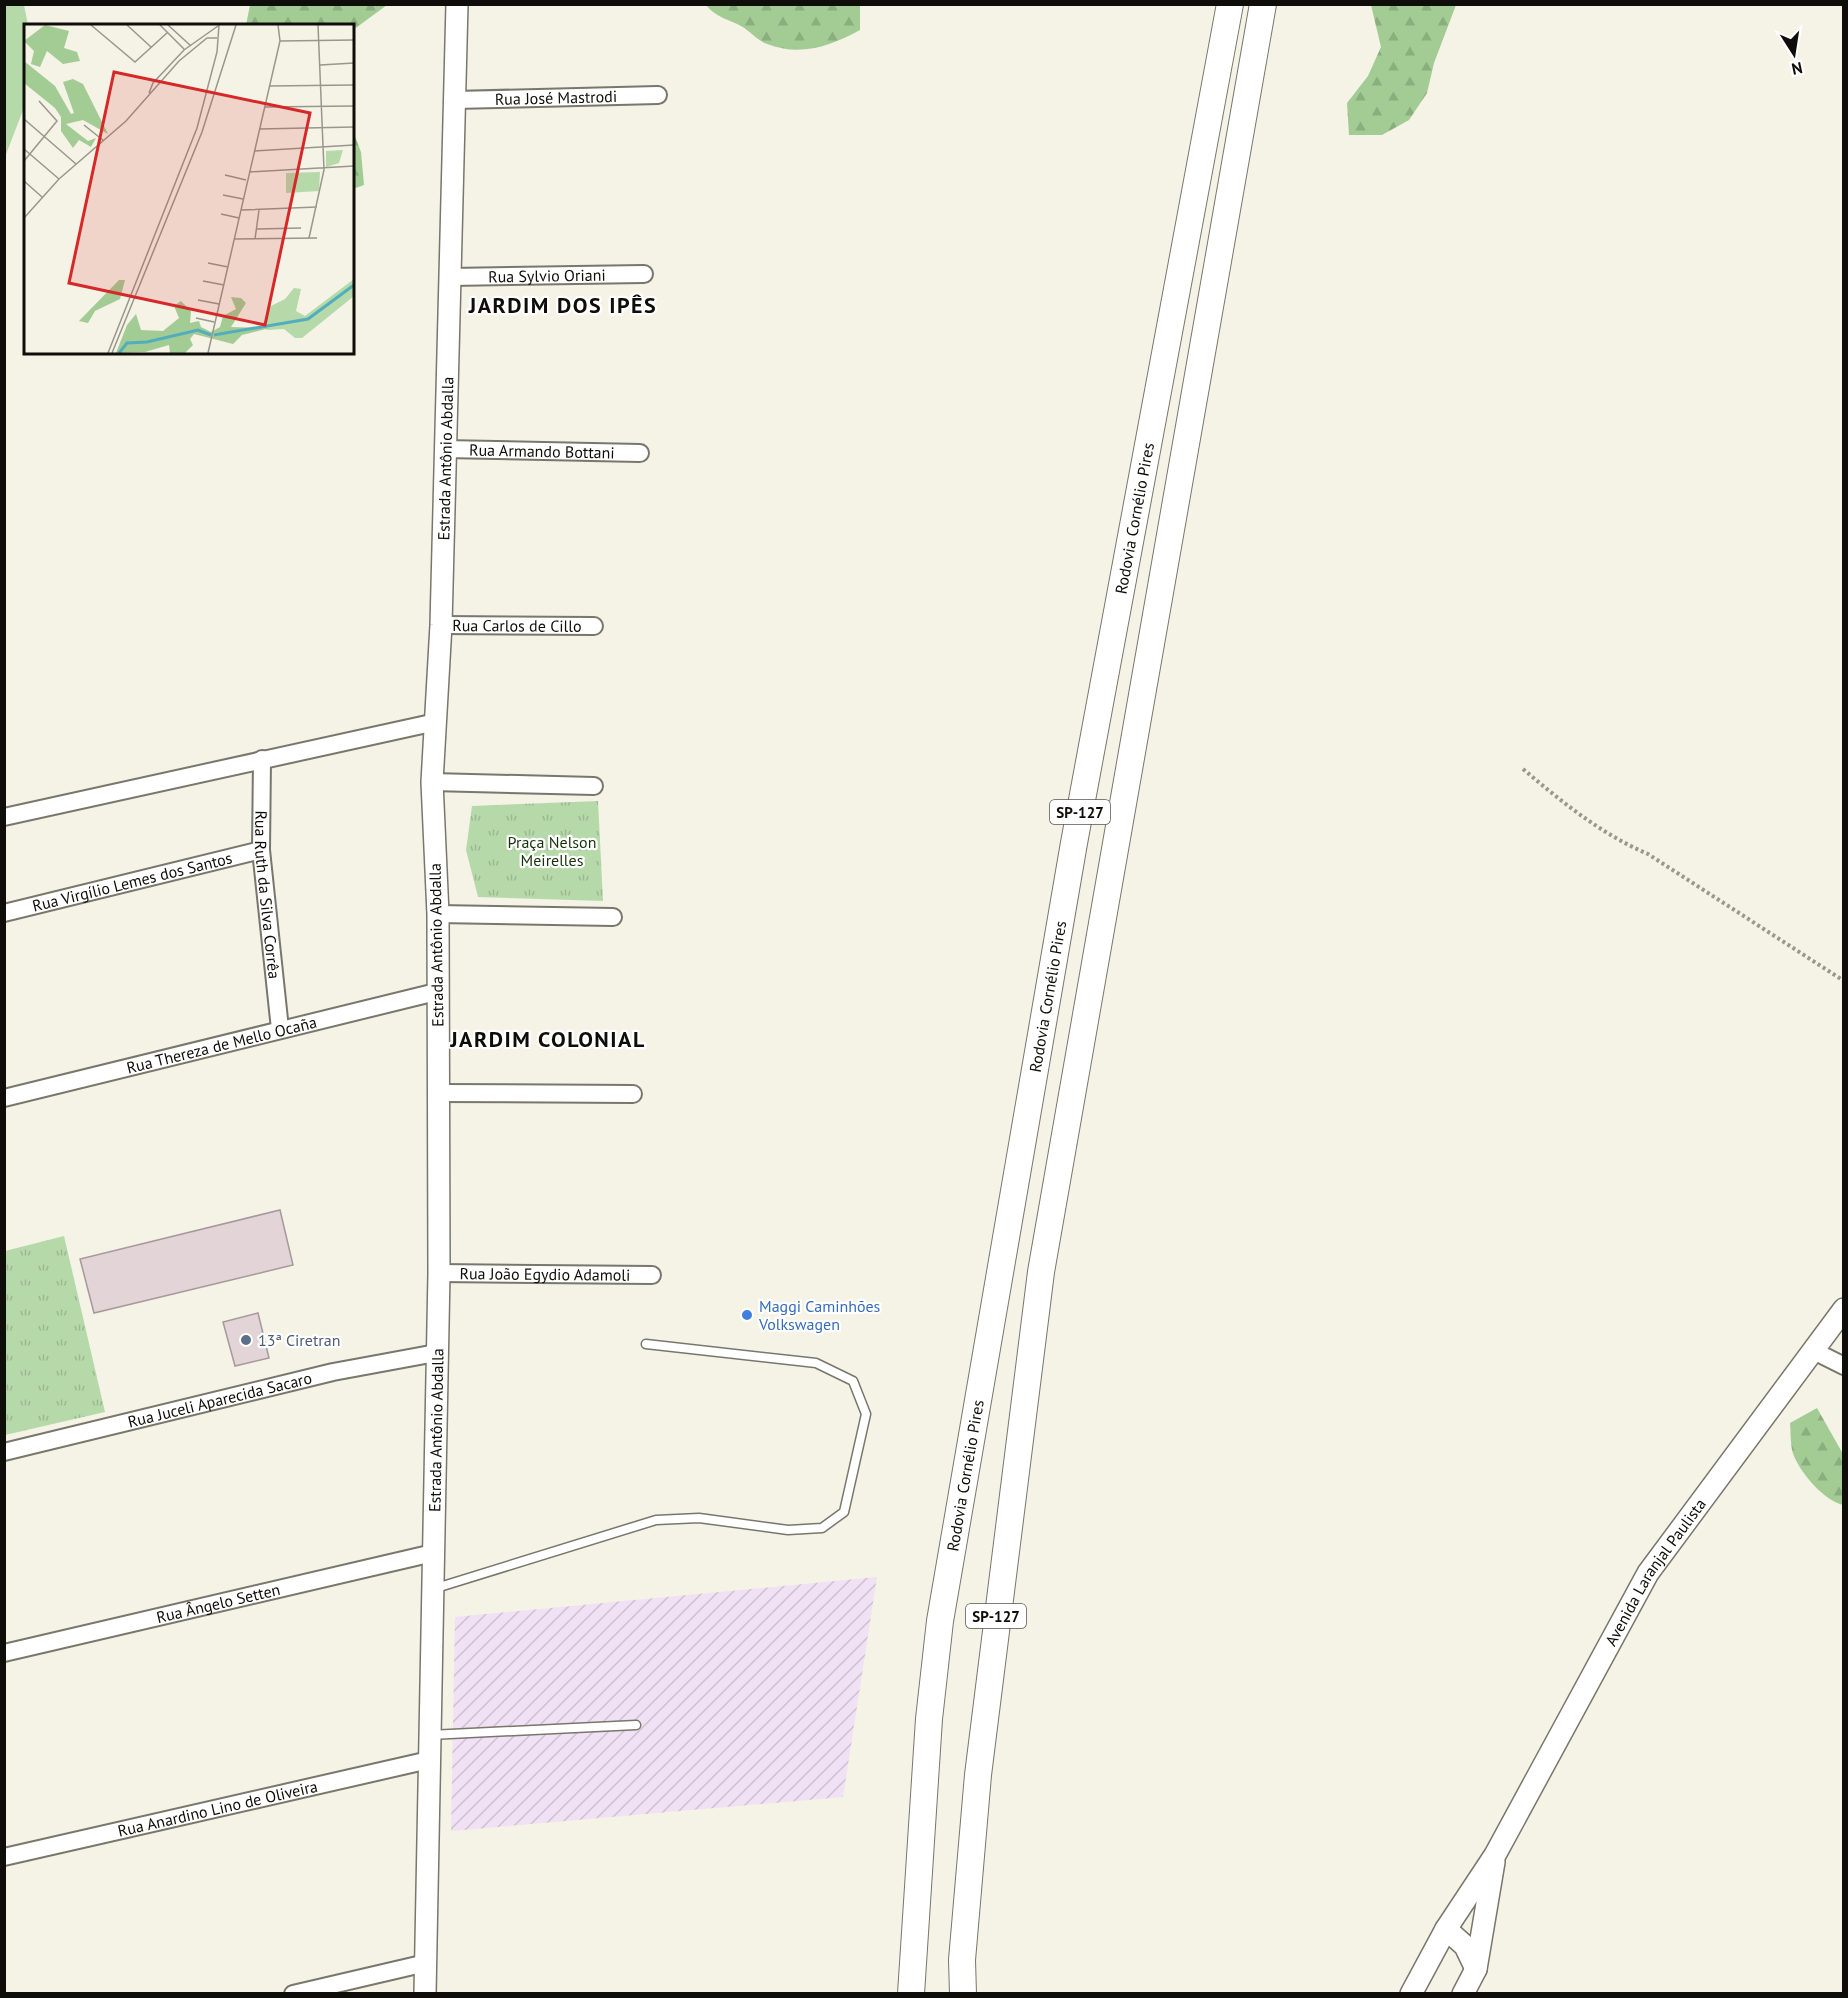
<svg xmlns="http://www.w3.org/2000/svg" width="1848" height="1998" font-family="'PT Sans',sans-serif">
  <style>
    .industrial { fill: url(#industrial-furrows) }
    .grass { fill: #b6d9aa }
    .forest { fill: url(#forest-firs) }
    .park { fill: url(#park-tufts) }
    .building { fill: #e2d4d7; stroke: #a6999c; stroke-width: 1.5 }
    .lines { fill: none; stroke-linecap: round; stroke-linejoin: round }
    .service-casing { stroke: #79766b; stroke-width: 11 }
    .minor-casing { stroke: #79766b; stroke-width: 20 }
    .tertiary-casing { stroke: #79766b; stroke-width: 24 }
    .primary-casing { stroke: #79766b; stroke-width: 28 }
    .path { stroke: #99978e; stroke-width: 4; stroke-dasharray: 3 3; stroke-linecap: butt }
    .service { stroke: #fff; stroke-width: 8 }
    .minor { stroke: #fff; stroke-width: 16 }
    .tertiary { stroke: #fff; stroke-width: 21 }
    .primary { stroke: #fff; stroke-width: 26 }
    .shop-dot { fill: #3f7fe0; stroke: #fff; stroke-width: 2 }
    .service-dot { fill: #5c6f8a; stroke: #fff; stroke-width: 2 }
    .labels { text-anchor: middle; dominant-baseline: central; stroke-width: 4.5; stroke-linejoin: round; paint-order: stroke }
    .shield { fill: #fff; stroke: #565653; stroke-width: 1.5 }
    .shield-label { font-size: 15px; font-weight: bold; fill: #0e0d09 }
    .street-label { font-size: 16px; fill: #0e0d09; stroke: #fff }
    .park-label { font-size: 16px; fill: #17330c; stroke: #fff }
    .shop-label { font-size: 16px; fill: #366cbe; stroke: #fff; text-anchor: start }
    .service-label { font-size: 16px; fill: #4e5e75; stroke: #fff; text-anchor: start }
    .district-label { font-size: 22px; font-weight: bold; letter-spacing: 1.5px; fill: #0e0d09; stroke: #fff }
    .inset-river { fill: none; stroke: #52aebd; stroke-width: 3 }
    .inset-road { fill: none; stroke: #99968e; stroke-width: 1.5 }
    .view { fill: #d62828; fill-opacity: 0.15; stroke: #d62828; stroke-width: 3 }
    .inset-edge { fill: none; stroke: #0e0d09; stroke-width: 3 }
  </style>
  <defs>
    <pattern id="industrial-furrows" width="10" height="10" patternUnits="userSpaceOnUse" patternTransform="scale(1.5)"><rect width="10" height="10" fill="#f1e1f4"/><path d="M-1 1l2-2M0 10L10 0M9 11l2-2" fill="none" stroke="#cdc0d0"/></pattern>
    <pattern id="forest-firs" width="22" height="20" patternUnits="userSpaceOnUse" patternTransform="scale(1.5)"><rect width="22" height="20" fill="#a2cc94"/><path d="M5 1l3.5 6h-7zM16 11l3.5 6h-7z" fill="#8aae7e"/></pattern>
    <pattern id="park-tufts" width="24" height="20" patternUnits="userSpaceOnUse" patternTransform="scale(1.5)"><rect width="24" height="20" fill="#b6d9aa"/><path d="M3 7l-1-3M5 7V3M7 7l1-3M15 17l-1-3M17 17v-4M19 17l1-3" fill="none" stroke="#9bb991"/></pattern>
  </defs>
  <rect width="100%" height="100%" fill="#f5f2e6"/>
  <path class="industrial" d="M877,1577L843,1797L451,1831L455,1617Z"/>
  <path class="grass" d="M5,4L24,5L28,25L26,26L25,105L5,157Z"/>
  <path class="forest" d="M250,5V4L387,5L353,30L352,26L246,25Z
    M706,5H860V30C831,46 800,57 767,44C758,41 750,31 741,26C728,19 715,17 706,5Z
    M1371,5H1456L1434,63L1427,93L1409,120L1382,135H1349L1347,103L1368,76L1381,47Z
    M353,131L361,152L364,185L353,189Z
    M1817,1408L1843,1454V1505C1824,1500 1802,1475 1794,1456C1790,1447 1791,1433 1790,1423Z"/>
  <path class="park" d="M598,801L603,901L478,897L466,850L472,806Z
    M64,1236L105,1412L5,1435V1251Z"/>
  <path class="building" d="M280,1210L293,1265L94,1313L80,1259Z
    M258,1313L269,1358L235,1366L223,1322Z"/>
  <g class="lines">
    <g class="service-casing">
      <path id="service" d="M433,1589L656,1520L699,1518L788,1530L822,1528L844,1512L866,1414L853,1381L816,1363L646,1344
        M430,1735L636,1725"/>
    </g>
    <g class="minor-casing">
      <g id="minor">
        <path id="s1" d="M454,100L658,95"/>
        <path id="s2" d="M451,277L644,274"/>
        <path id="s3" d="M444,449L640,453"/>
        <path id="s4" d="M441,625L594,626"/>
        <path id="s5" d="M262,759L261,850L280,1029"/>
        <path d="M432,782L594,786"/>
        <path d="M4,817L436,722"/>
        <path id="s6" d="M4,913L261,850"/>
        <path d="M438,914L613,917"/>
        <path d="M438,1093L633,1094"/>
        <path id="s7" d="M4,1098L436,992"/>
        <path id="s8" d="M439,1273L652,1275"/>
        <path d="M1812,1350L1844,1366"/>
        <path id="s9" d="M4,1452L333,1372L436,1353"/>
        <path id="s10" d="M4,1653L433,1553"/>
        <path id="s11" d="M4,1857L429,1760"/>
        <path d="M293,1994L426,1963"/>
      </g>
    </g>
    <g class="tertiary-casing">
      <g id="tertiary">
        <path d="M1446,1929L1465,1946L1476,1969"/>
        <path id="s12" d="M425,1994L439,1273L438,914L432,782L441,625L457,4"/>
        <path id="s13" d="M1411,1994L1446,1929L1495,1855L1648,1573L1844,1309"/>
        <path d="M1463,1994L1476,1969L1494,1862"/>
      </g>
    </g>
    <g class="primary-casing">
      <g id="primary">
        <path id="s14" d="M911,1994L929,1719L940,1621L1074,843L1230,4"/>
        <path d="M963,1994L962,1960L978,1775L1041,1272L1263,4"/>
      </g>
    </g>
    <path class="path" d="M1523,769C1562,802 1601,834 1648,854L1844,981"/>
    <use href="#service" class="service"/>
    <use href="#minor" class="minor"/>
    <use href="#tertiary" class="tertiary"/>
    <use href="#primary" class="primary"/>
  </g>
  <circle class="shop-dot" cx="747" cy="1315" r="6"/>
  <circle class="service-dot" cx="246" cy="1340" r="6"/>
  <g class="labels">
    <g class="shield">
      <rect x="1050" y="800" width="60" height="24" rx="4.5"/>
      <rect x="966" y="1604" width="60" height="24" rx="4.5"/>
    </g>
    <g class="shield-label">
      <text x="1080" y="812">SP-127</text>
      <text x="996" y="1616">SP-127</text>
    </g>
    <g class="street-label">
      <text stroke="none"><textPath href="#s1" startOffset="102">Rua José Mastrodi</textPath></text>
      <text stroke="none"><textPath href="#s2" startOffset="96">Rua Sylvio Oriani</textPath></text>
      <text stroke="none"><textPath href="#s3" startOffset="98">Rua Armando Bottani</textPath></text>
      <text stroke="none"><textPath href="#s12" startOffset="1536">Estrada Antônio Abdalla</textPath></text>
      <text stroke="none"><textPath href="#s14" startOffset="1494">Rodovia Cornélio Pires</textPath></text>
      <text stroke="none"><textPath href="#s4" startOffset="76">Rua Carlos de Cillo</textPath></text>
      <text stroke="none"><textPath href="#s6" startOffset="132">Rua Virgílio Lemes dos Santos</textPath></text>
      <text stroke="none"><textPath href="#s5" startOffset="136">Rua Ruth da Silva Corrêa</textPath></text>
      <text transform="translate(436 945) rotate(-91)">Estrada Antônio Abdalla</text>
      <text stroke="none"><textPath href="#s14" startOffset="1008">Rodovia Cornélio Pires</textPath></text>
      <text stroke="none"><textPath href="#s7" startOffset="224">Rua Thereza de Mello Ocaña</textPath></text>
      <text stroke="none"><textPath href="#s8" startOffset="106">Rua João Egydio Adamoli</textPath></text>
      <text stroke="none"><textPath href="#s9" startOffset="222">Rua Juceli Aparecida Sacaro</textPath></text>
      <text stroke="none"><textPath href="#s12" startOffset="564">Estrada Antônio Abdalla</textPath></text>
      <text stroke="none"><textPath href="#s14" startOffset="522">Rodovia Cornélio Pires</textPath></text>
      <text stroke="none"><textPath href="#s13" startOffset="488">Avenida Laranjal Paulista</textPath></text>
      <text stroke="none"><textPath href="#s10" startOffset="220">Rua Ângelo Setten</textPath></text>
      <text stroke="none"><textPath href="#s11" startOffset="219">Rua Anardino Lino de Oliveira</textPath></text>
    </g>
    <g class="park-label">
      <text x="552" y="842">Praça Nelson<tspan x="552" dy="18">Meirelles</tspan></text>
    </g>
    <g class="shop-label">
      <text x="759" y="1306">Maggi Caminhões<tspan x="759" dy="18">Volkswagen</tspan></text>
    </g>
    <g class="service-label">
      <text x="258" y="1340">13ª Ciretran</text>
    </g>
    <g class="district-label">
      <text x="563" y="305">JARDIM DOS IPÊS</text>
      <text x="548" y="1039">JARDIM COLONIAL</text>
    </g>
  </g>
  <g transform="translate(24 24)">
    <rect width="330" height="330" fill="#f5f2e6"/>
    <path d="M330,255V272L278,314H271L260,305L243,306L239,302L245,283L261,275L270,264L277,265L272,287L281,292Z" fill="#b6d9aa"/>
    <path d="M21,1L45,7L40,24L53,28L56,37L39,40L23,27L16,43L7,40L10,27L0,17ZM0,37L31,62L47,90L50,89L39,58L49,55L59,60L84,110L59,96L42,100L64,117L72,114L67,123L55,116L49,124L37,107V93L31,84L0,59ZM95,256H101L96,275L71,287L64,299L55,297ZM207,273L217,274L222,279L207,303L246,304L218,311L209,320L170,310L166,315L169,321L161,329H146L145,321L121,328L92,329L103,301L112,290L117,306L139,307L155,294L150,282L157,277L167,287L166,299L175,297L177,303L187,308L196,303L199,292L212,285Z" fill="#a2cc94"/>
    <path d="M319,126L315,139L302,143V127ZM296,148L295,167L262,169V149Z" fill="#b6d9aa"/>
    <path class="inset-river" d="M190,311L284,295L330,261M95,329L103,319L123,318L174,306L187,311"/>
    <path class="inset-road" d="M67,1L111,38L144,8M103,1L127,23M136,1L160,25M144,1L167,22M256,17L330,16M296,41L330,39M245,62L330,61M125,69L129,59L160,26L194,2M240,83L330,82M0,95L52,140M60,101L80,117M235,105L330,103M0,125L35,155M230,127L330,121M0,137L33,97L15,77M225,148L330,142M201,151L222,156M0,157L18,173M199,171L219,175M217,186L293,183M197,190L215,194M0,194L35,155L102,97L155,37L183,14H193M233,205L277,204M285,214L300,146L294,1M211,215L293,214M231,215L235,186M184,239L204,243M179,257L200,261M174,276L195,280M172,294L190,298M84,329L173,104L193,28L195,1M88,329L178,108L212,1M184,329L256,17L254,1"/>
    <path class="view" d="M90,48L286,89L241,301L45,259Z"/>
    <rect width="330" height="330" class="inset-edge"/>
  </g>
  <rect width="1848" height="1998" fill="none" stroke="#0e0d09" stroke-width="12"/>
  <g transform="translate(1794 54) rotate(168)" stroke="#ffffff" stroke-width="4.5" paint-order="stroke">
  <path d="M0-4.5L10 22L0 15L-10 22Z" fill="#0e0d09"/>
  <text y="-9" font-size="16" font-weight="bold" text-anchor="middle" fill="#0e0d09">N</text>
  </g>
</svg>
